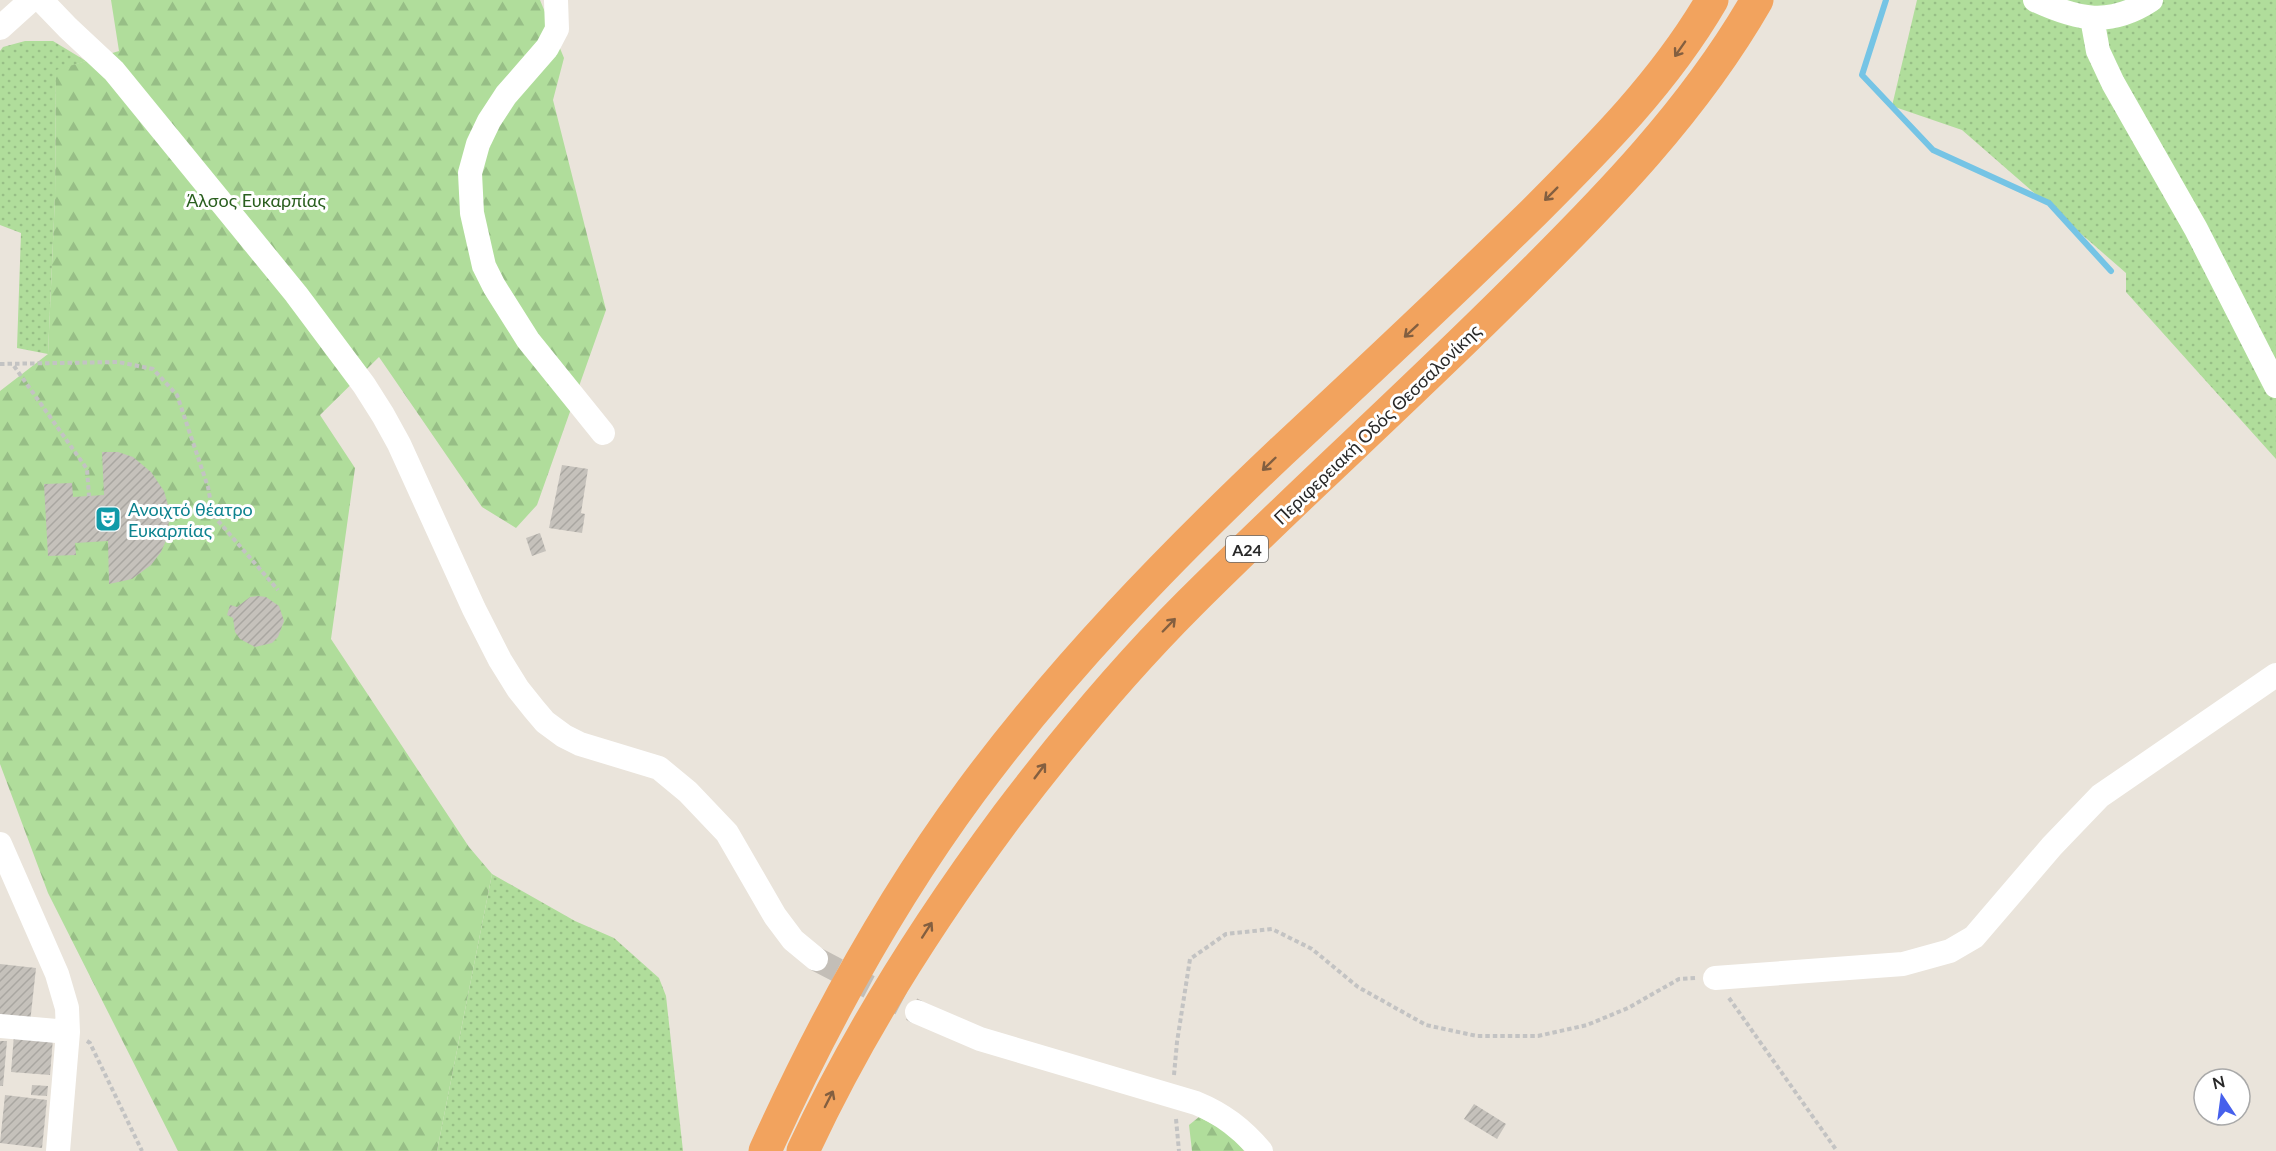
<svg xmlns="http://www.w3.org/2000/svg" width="2276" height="1151" font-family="Lato,sans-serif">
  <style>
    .grass { fill: url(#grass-dots) }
    .forest { fill: url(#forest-firs) }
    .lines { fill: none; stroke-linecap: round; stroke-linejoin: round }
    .stream { stroke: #75c4e5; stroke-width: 6 }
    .building { fill: url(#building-hatch) }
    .minor-tunnel { stroke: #c3beb7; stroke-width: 24; stroke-dasharray: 24 12; stroke-linecap: butt }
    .path { stroke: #c3c3c3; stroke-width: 4; stroke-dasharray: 4.5 3; stroke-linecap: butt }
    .minor { stroke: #fff; stroke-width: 24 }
    .highway { stroke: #f2a35e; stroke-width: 33 }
    .oneway { stroke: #835f40 }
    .labels { text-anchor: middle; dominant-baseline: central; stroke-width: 6; stroke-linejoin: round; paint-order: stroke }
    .shield { fill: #fff; stroke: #686868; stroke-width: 1.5 }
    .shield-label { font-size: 16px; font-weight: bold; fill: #282828 }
    .park-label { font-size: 18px; fill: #2a5f1f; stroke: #fff }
    .street-label { font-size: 18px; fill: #282828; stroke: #fff }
    .culture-label { font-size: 18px; fill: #0d838f; stroke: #fff; text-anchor: start }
  </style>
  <defs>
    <pattern id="grass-dots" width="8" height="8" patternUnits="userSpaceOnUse" patternTransform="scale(1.5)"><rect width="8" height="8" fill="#b0dd9b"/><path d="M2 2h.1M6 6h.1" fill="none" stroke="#97be86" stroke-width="1.8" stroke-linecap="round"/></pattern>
    <pattern id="forest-firs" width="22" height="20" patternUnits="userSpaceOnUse" patternTransform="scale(1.5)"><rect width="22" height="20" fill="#b0dd9b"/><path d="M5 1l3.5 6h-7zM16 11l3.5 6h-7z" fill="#97be86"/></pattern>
    <pattern id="building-hatch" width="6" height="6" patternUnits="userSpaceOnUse" patternTransform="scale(1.5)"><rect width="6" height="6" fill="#c5c1bb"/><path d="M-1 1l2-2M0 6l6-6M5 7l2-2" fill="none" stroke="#a9a6a1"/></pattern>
  </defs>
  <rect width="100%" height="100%" fill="#eae4db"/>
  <path class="grass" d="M1917,0H2276V459L2126,292V273L1962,130L1892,106Z
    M25,41H53L86,61L56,71L55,197L48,354L17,348L21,233L0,225V51L3,47Z
    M492,874L575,921L614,938L659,978L666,996L683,1151H437Z"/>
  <path class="forest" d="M111,0H540L564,58L553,100L606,310L537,505L516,528L482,507L379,357L320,415L355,468L331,639L469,847L492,874L437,1151H178L48,893L0,764V391L48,354L55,197L56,70L119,51Z
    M1199,1117L1231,1134L1244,1151H1192L1189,1125Z"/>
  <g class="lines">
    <path class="stream" d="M1886,0L1862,75L1933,150L2049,203L2111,271"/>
  </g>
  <path class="building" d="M102,452H118L133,457L151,472L164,491L170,512L167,538L161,552L151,565L132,579L109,584L108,541L75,543L76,555L48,556L44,484L72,483L73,497L104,495Z
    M562,465L588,469L581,513L585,514L582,533L549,528Z
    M540,533L546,551L532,556L526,538Z
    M258,596L266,597L279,606L284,621L278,637L272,643L255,647L240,639L235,632L233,618L227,615L230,605L237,607L250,597Z
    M0,964L36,968L30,1023L0,1019Z
    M14,1035L53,1038L50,1075L11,1072Z
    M0,1041H7L3,1086H0Z
    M32,1085L48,1086L47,1096L31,1095Z
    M5,1095L47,1100L42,1148L0,1143Z
    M1474,1104L1506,1124L1497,1139L1464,1119Z"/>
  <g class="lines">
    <path class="minor-tunnel" d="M816,959L917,1012"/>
    <path class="path" d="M0,364L118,362L153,369L177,395L208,487L213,515L278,590
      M14,366L87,469L89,496
      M1729,998L1837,1151
      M87,1041L90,1043L142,1151
      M1174,1075L1177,1042L1190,959L1226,934L1272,929L1312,949L1358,987L1426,1025L1477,1036H1538L1587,1025L1628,1008L1679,979L1696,978
      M1176,1119L1179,1151"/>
    <path class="minor" d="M41,0L68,28L114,71L296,294L364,385L383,415L399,444L474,609L500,660L518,689L534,709L545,722L564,736L580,744L659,768L688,792L727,833L775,916L793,940L816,959
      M556,0L557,29L547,48L506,95L489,121L478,144L470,173L472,213L484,266L494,286L528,340L603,433
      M2035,0C2078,20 2110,27 2151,0
      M2092,18L2098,51L2113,83L2196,229L2276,386
      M0,28L31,0
      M0,844L57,974L67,1008L68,1032L58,1151
      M1715,978L1903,964L1950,951L1974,937L2052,846L2100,796L2276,675
      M917,1012L980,1039L1196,1103C1223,1114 1242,1129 1261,1151
      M0,1026L68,1032"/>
    <path class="highway" d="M765,1151C822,1025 889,902 971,791C1062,668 1170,557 1281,452C1366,373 1450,294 1533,213C1599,147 1665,81 1712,0
      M803,1151C858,1032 929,921 1007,816C1064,741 1123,670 1189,604C1296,497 1409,396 1516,289C1606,200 1694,110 1757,0"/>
  </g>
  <defs><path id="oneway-shaft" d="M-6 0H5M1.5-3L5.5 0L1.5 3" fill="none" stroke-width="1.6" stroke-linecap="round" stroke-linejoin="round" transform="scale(1.5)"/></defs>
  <g class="oneway">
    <use href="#oneway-shaft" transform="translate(1680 49) rotate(125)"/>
    <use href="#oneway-shaft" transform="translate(1551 194) rotate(135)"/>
    <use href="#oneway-shaft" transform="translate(1411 331) rotate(137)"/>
    <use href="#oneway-shaft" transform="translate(1269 464) rotate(136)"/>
    <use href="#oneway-shaft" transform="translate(1169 625) rotate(-46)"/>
    <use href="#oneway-shaft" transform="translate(1040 771) rotate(-53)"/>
    <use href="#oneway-shaft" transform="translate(927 930) rotate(-57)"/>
    <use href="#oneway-shaft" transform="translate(829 1099) rotate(-63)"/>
  </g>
  <defs>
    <g id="theatre-square" transform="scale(1.35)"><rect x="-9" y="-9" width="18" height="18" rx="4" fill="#0f9aa8" stroke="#fff"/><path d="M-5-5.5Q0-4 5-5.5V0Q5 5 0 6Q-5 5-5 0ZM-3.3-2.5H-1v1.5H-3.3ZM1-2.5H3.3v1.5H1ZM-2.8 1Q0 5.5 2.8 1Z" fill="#fff"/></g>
  </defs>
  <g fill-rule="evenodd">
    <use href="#theatre-square" x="108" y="519"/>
  </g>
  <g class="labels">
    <rect class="shield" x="1226" y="536" width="42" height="26" rx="4.5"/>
    <g class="shield-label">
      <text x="1247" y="549">Α24</text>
    </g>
    <g class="park-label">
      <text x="256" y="200">Άλσος Ευκαρπίας</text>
    </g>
    <g class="street-label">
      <text transform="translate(1377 424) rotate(-44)">Περιφερειακή Οδός Θεσσαλονίκης</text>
    </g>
    <g class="culture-label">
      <text x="128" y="509">Ανοιχτό θέατρο<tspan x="128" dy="21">Ευκαρπίας</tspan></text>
    </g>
  </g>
  <g transform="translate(2222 1097) rotate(347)"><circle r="28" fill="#ffffff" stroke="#a9a9a9" stroke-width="1.5"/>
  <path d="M0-4.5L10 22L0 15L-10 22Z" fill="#4660ec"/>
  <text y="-9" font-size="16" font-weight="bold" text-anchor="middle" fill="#282828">N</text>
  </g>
</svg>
